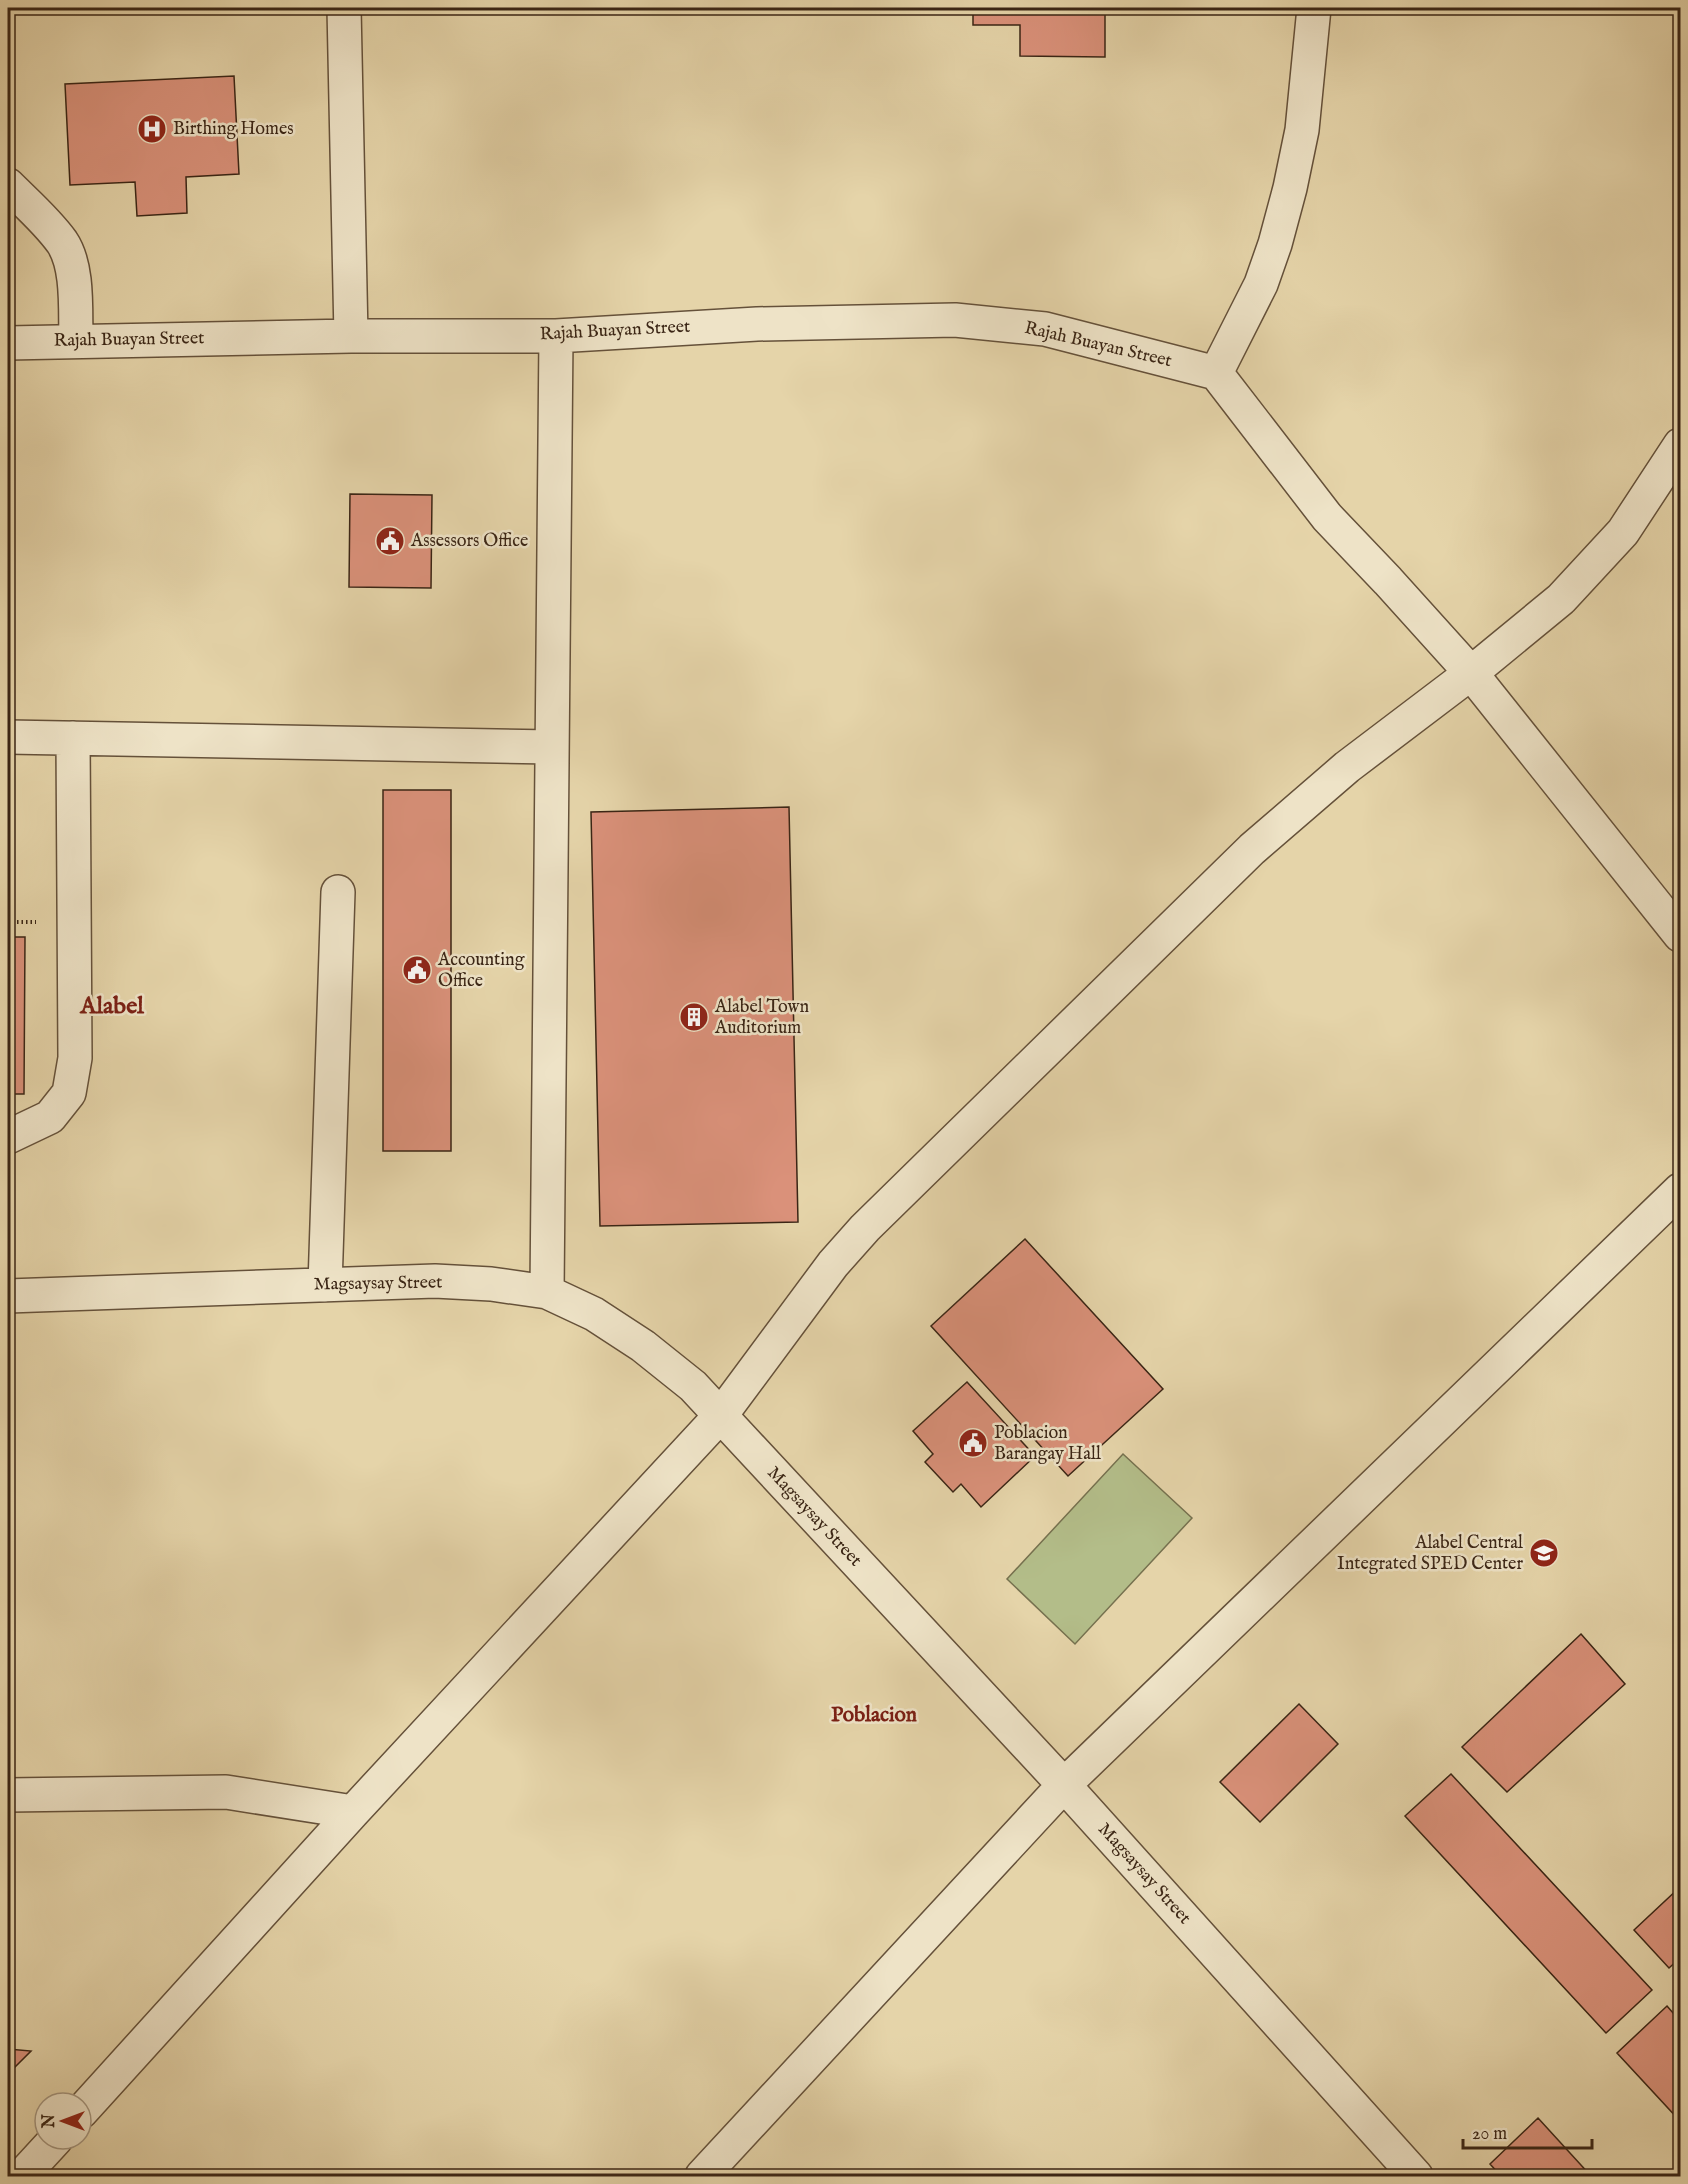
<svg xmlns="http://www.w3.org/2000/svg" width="1688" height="2184" font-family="'IM FELL English',serif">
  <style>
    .green { fill: #b3bd89; stroke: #76714f; stroke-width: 1.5 }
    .building { fill: #da917a; stroke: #3a2515; stroke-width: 1.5 }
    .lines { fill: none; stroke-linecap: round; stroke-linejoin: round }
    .minor-casing { stroke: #65513a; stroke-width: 36 }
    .path { stroke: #3a2515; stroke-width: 4; stroke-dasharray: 1.5 3; stroke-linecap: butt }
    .minor { stroke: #eee3c7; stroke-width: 33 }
    .labels { text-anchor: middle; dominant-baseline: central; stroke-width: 5; stroke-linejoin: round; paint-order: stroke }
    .poi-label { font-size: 18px; fill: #3a2515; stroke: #eee3c7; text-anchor: start }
    .street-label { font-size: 18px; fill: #3a2515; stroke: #eee3c7 }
    .quarter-label { font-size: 21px; font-weight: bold; fill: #7a1f14; stroke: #eee3c7 }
    .district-label { font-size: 24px; font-weight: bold; fill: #7a1f14; stroke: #eee3c7 }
  </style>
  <rect width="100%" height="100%" fill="#e5d4a9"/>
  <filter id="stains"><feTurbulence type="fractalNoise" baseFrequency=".00333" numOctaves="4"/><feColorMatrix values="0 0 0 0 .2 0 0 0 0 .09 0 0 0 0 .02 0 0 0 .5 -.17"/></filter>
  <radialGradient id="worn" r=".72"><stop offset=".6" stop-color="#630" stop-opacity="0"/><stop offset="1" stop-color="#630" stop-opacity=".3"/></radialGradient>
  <path class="green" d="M1123,1454L1192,1518L1075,1644L1007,1579Z"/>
  <path class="building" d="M973,8H1105V57L1020,56V25H973Z
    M234,76L239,174L186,177L187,213L137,216L135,182L70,185L65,84Z
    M350,494L432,495L431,588L349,587Z
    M383,790H451V1151H383Z
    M789,807L798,1222L600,1226L591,812Z
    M8,937H25L24,1094H8Z
    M1025,1239L1163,1389L1068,1476L931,1326Z
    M967,1382L1035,1456L981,1507L961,1484L953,1492L925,1462L933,1454L913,1431Z
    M1581,1634L1625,1684L1507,1792L1462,1747Z
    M1299,1704L1338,1744L1260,1822L1220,1782Z
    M1451,1774L1652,1990L1606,2033L1405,1816Z
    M1680,1887V1958L1669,1968L1634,1930Z
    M1667,2006L1680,2021V2121L1617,2053Z
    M8,2049L31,2051L8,2074Z
    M1538,2118L1591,2176H1501L1490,2164Z"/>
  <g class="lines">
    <g class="minor-casing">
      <path id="minor" d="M344,8L351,336
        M8,185C26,203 47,221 62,242C79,267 75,312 76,341
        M8,343L351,336H556L757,324L955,320L1045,329L1216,373
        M1216,373L1327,517L1388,581L1471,673L1680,935
        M1216,373L1261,284L1275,244L1290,188L1302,130L1314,8
        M8,737L552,747
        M8,1137L50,1117L69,1093L75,1058L73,738
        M325,1285L338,892
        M547,1292L556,336
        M8,1296L435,1281L491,1284L547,1292L594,1314L643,1346L693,1386L1064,1785L1416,2176
        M8,1795L226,1792L353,1812
        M81,2112L353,1812L721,1415L833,1264L865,1228L1252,849L1347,767L1471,673L1561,599L1623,532L1680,445
        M22,2176L56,2139
        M702,2176L1064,1785L1680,1190"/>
    </g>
    <path class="path" d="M8,922H36"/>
    <use href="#minor" class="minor"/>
  </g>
  <defs>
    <g id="hospital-disc" transform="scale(1.5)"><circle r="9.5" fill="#8f2418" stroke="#eee3c7"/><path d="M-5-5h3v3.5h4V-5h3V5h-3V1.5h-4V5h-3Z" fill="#fff"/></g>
    <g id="civic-disc" transform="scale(1.5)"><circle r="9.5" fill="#8f2418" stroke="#eee3c7"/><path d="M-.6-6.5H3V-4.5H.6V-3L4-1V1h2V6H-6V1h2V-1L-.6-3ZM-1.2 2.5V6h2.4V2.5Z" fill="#fff"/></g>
    <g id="building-disc" transform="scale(1.5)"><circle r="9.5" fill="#8f2418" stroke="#eee3c7"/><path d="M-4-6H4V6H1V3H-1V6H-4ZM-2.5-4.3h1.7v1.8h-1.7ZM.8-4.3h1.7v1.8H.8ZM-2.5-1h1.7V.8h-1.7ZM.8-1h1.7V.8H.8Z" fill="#fff"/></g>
    <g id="school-disc" transform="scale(1.5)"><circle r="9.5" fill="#8f2418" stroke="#eee3c7"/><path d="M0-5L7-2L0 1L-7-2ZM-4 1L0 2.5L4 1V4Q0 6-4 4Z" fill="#fff"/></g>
  </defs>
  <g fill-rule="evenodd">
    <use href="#hospital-disc" x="152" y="129"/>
    <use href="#civic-disc" x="390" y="541"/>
    <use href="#civic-disc" x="417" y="970"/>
    <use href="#building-disc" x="694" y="1017"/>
    <use href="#civic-disc" x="973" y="1443"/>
    <use href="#school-disc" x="1544" y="1553"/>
  </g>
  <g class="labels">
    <g class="poi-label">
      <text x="173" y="129">Birthing Homes</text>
      <text x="411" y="541">Assessors Office</text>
      <text x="438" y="960">Accounting<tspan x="438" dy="21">Office</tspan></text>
      <text x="715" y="1007">Alabel Town<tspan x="715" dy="21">Auditorium</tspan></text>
      <text x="994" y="1433">Poblacion<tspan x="994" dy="21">Barangay Hall</tspan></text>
      <text x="1523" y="1543" text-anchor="end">Alabel Central<tspan x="1523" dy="21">Integrated SPED Center</tspan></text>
    </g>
    <g class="street-label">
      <text transform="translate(615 331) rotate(-3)">Rajah Buayan Street</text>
      <text transform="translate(129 340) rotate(-1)">Rajah Buayan Street</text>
      <text transform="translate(1098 345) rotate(13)">Rajah Buayan Street</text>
      <text transform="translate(378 1284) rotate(-1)">Magsaysay Street</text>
      <text transform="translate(814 1517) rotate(47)">Magsaysay Street</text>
      <text transform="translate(1144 1874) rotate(48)">Magsaysay Street</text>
    </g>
    <g class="quarter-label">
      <text x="874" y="1715">Poblacion</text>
    </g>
    <g class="district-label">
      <text x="112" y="1006">Alabel</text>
    </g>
  </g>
  <rect width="1688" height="2184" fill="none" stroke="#e5d4a9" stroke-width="30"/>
  <rect x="9" y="9" width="1670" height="2166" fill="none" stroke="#3a2515" stroke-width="3"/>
  <rect x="15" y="15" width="1658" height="2154" fill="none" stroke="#3a2515" stroke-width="1.5"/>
  <g transform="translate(63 2121) rotate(270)"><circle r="28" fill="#eee3c7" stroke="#a69780" stroke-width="1.5"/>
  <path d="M0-4.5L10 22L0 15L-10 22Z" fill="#8f2418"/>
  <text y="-9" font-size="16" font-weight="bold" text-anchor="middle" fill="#3a2515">N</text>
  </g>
  <path d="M1463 2139v9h129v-9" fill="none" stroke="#3a2515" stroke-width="3"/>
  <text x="1472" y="2139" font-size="18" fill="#3a2515" stroke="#eee3c7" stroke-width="4.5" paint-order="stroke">20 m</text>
  <rect width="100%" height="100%" filter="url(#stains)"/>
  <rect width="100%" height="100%" fill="url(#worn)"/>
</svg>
